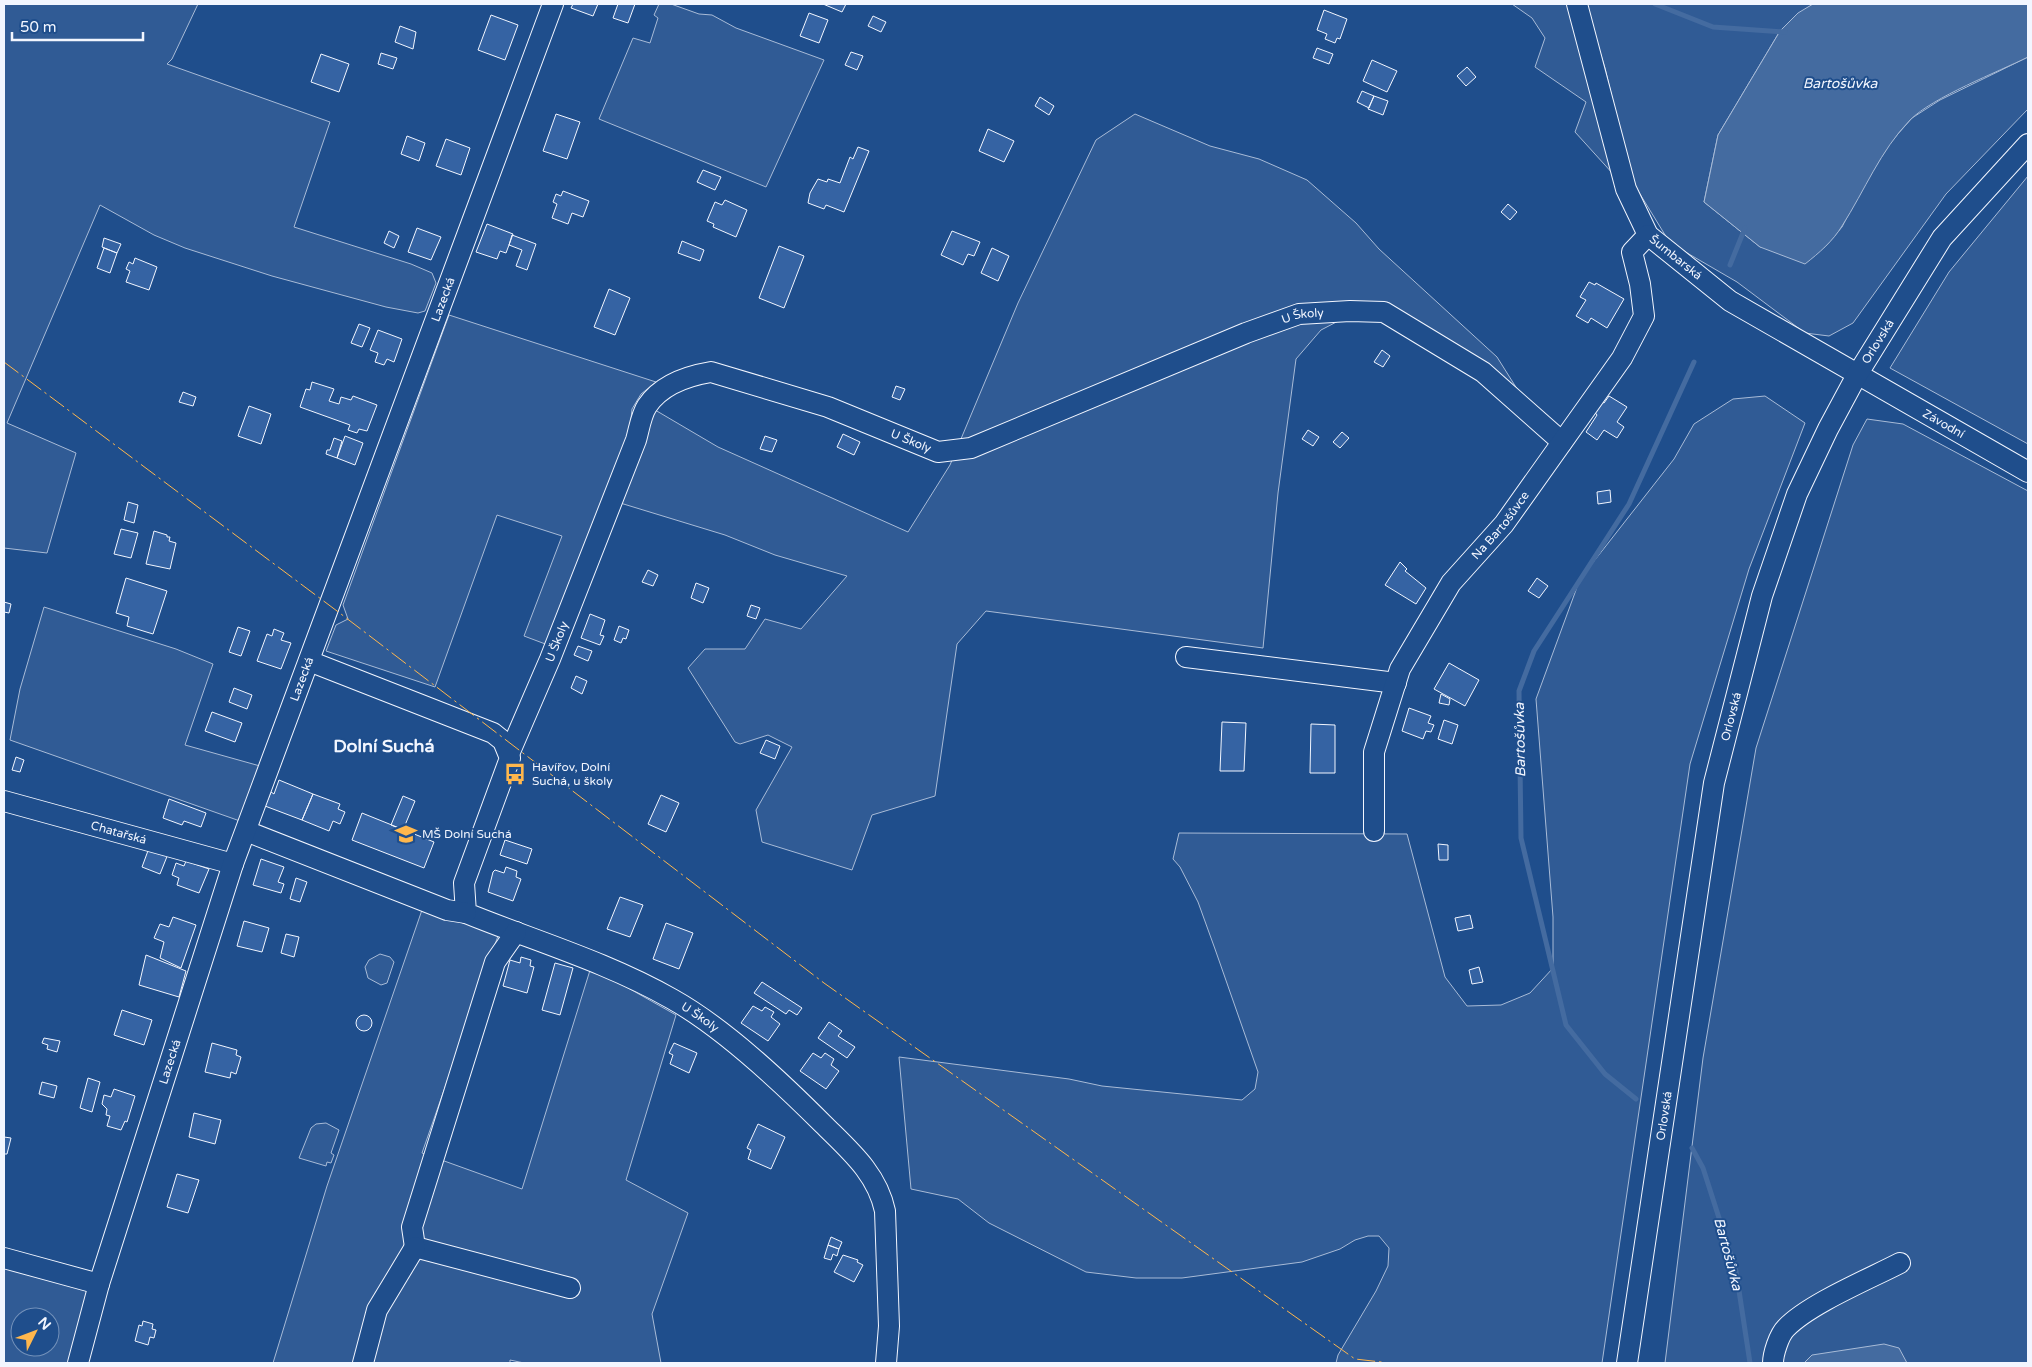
<svg xmlns="http://www.w3.org/2000/svg" width="2032" height="1367" font-family="'Varela Round',sans-serif">
  <style>
    .built { fill: #305b95; stroke: #a8bbd7; fill-rule: evenodd }
    .water { fill: #446ba0; stroke: #a8bbd7 }
    .lines { fill: none; stroke-linecap: round; stroke-linejoin: round }
    .stream { stroke: #446ba0; stroke-width: 5 }
    .building { fill: #3563a3; stroke: #f2f6ff }
    .minor-casing { stroke: #f2f6ff; stroke-width: 22 }
    .minor { stroke: #1f4e8c; stroke-width: 20 }
    .power { stroke: #ffb74d; stroke-width: 1; stroke-dasharray: 18 4 2.5 4; stroke-linecap: butt }
    .labels { text-anchor: middle; dominant-baseline: central; stroke-width: 4; stroke-linejoin: round; paint-order: stroke }
    .street-label { font-size: 12px; fill: #f2f6ff; stroke: #1f4e8c }
    .poi-label { font-size: 12px; fill: #f2f6ff; stroke: #1f4e8c; text-anchor: start }
    .water-label { font-size: 14px; font-style: italic; fill: #f2f6ff; stroke: #1f4e8c }
    .district-label { font-size: 18px; font-weight: bold; fill: #f2f6ff; stroke: #1f4e8c }
  </style>
  <rect width="100%" height="100%" fill="#1f4e8c"/>
  <path class="built" d="M4,4H198L172,59L167,64L330,122L294,227L411,264L432,273L436,283L425,311L418,313L386,307L272,276L185,248L154,235L100,205L7,423L76,453L47,553L4,548Z
    M659,4H671L699,14L712,15L736,28L824,60L766,187L599,119L633,38L650,43L658,18L654,15Z
    M1512,4H1571L1614,175L1575,132L1586,102L1535,67L1545,38L1532,18Z
    M1585,4H1813L1780,31L1718,135L1704,202L1760,247H1825L1842,227L1859,193L1890,143L1912,118L1940,100L2028,57V109L1946,194L1853,323L1829,336L1805,333L1737,282L1670,243L1632,181L1605,68Z
    M1135,114L1210,146L1259,159L1307,180L1356,223L1379,249L1497,357L1519,392L1388,308L1346,317L1321,330L1296,359L1278,493L1263,648L986,611L957,644L935,796L872,815L852,870L762,842L756,810L792,747L768,735L740,744L735,742L688,668L705,649H745L765,619L801,629L847,576L775,555L725,535L617,502L650,407L718,447L908,532L950,465L1018,303L1096,140Z
    M2028,176V444L1890,368L1949,272Z
    M449,315L656,382L641,394L632,409L629,438L548,645L524,636L562,536L497,515L435,687L326,651L336,625L348,619L343,605Z
    M1765,396L1805,423L1749,569L1690,764L1602,1363H1336L1338,1355L1376,1291L1388,1266L1389,1248L1379,1236H1368L1355,1240L1340,1249L1302,1262L1182,1278H1136L1086,1272L989,1223L958,1199L911,1189L899,1057L1069,1079L1102,1086L1242,1100L1255,1089L1258,1072L1215,949L1198,902L1180,867L1173,859L1179,833L1407,834L1445,977L1467,1006L1501,1005L1530,993L1553,968V917L1536,699L1580,579L1674,459L1694,424L1733,399Z
    M1867,419L1903,424L2028,491V1363H1665L1703,1058L1756,748L1853,445Z
    M44,607L176,649L213,664L185,745L260,766L240,821L10,740L20,689Z
    M423,907L499,933L422,1153L522,1189L591,967L676,1015L626,1180L688,1213L652,1314L661,1363H524L510,1360V1363H273L327,1186Z
    M380,954L390,957L394,962L387,983L381,985L368,978L365,967L369,960Z
    M326,1123L339,1130L331,1153L334,1155L331,1163L327,1162L326,1166L299,1158L311,1128L316,1124Z
    M4,1262L86,1288L90,1296L73,1363H4ZM20,1317H50V1347H20Z"/>
  <path class="water" d="M1813,4H2028V57C1998,72 1933,97 1910,120C1880,151 1865,190 1842,226C1833,241 1819,253 1805,264L1760,247L1704,202L1718,135L1780,31L1798,13Z
    M1884,1344L1899,1348L1907,1363H1804L1812,1355Z"/>
  <g class="lines">
    <path class="stream" d="M1655,4L1713,27L1785,32
      M1730,265L1745,228
      M1636,1099L1605,1074L1566,1025L1521,838L1519,691L1534,651L1629,504L1694,362
      M1692,1148L1703,1168L1736,1271L1750,1363"/>
  </g>
  <path class="building" d="M573,4H598L593,16L571,8Z
    M618,4H635L628,23L613,18Z
    M823,4H846L842,12Z
    M1324,10L1347,19L1340,39L1337,38L1335,43L1325,39L1327,34L1317,30Z
    M809,13L828,20L819,43L800,36Z
    M491,15L518,25L505,60L478,50Z
    M873,16L886,22L881,32L868,26Z
    M400,26L416,32L413,49L395,42Z
    M1317,48L1333,54L1329,64L1313,58Z
    M851,52L863,56L857,70L845,65Z
    M381,53L397,58L393,69L378,64Z
    M321,54L349,64L339,92L311,82Z
    M1372,60L1397,71L1387,92L1363,81Z
    M1467,67L1476,77L1466,86L1457,76Z
    M1362,91L1374,96L1369,108L1357,102Z
    M1374,96L1388,101L1383,115L1368,109Z
    M1040,97L1054,106L1049,115L1035,106Z
    M556,114L580,122L567,159L543,151Z
    M988,129L1014,141L1004,162L979,151Z
    M407,136L425,143L419,161L401,154Z
    M446,139L470,148L461,175L436,166Z
    M858,147L869,151L844,212L826,205L824,209L808,203L810,193L818,179L827,182L828,179L840,183L850,157L853,159Z
    M703,170L721,177L715,190L697,182Z
    M563,191L589,201L583,217L572,213L568,224L552,218L557,204L553,202L556,194L561,196Z
    M725,200L747,210L736,237L713,227L714,224L707,221L715,202L722,205Z
    M1508,204L1517,212L1510,220L1501,212Z
    M487,224L513,234L506,253L500,251L497,259L476,252Z
    M417,228L441,237L431,260L408,252Z
    M389,231L399,236L394,248L384,243Z
    M952,231L980,242L974,256L968,254L963,265L941,255Z
    M512,235L536,244L527,270L516,266L522,250L509,245Z
    M104,238L121,244L117,253L102,247Z
    M682,241L704,250L700,261L678,253Z
    M779,246L804,256L784,308L759,298Z
    M104,248L117,253L110,273L97,268Z
    M992,248L1009,256L998,281L981,273Z
    M135,258L157,267L149,290L126,282L130,271L126,269L129,262L133,264Z
    M1589,282L1595,285L1596,283L1624,299L1607,328L1591,318L1588,323L1576,316L1586,300L1580,297Z
    M609,289L630,298L615,335L594,327Z
    M359,324L370,328L362,347L351,343Z
    M378,330L402,339L394,362L387,359L384,365L375,362L378,353L370,350Z
    M1382,350L1390,356L1383,367L1374,362Z
    M312,382L334,389L329,401L339,404L341,397L351,400L353,396L377,405L367,431L359,429L357,433L348,430L350,425L300,407L306,389L310,390Z
    M896,386L905,389L900,400L892,397Z
    M183,392L196,397L193,406L179,402Z
    M1609,396L1627,407L1617,422L1624,427L1617,438L1604,430L1597,440L1586,432L1597,415L1593,410L1599,400L1604,403Z
    M249,406L271,414L261,444L238,436Z
    M1308,430L1319,437L1313,446L1302,439Z
    M1342,432L1349,438L1340,448L1333,442Z
    M843,434L860,442L854,455L837,447Z
    M345,436L363,443L355,465L337,458Z
    M765,436L777,440L772,452L760,449Z
    M334,438L342,441L337,458L326,454L327,450H330Z
    M1610,490L1611,502L1598,504L1597,492Z
    M128,502L138,505L134,523L124,520Z
    M121,529L138,533L131,558L114,554Z
    M154,531L167,535V537H170L169,541L176,543L170,569L146,564Z
    M1400,562L1407,569L1405,571L1426,588L1416,604L1385,585Z
    M648,570L658,575L653,586L642,582Z
    M126,578L167,591L153,634L127,626L129,617L116,613Z
    M1537,578L1548,586L1539,598L1528,591Z
    M696,583L709,588L703,603L691,598Z
    M4,602L11,604L9,613L4,612Z
    M751,605L760,608L756,619L747,616Z
    M590,614L605,620L600,635L604,636L600,645L581,638Z
    M619,626L629,630L626,639L623,638L621,643L614,640Z
    M238,627L250,631L241,656L229,652Z
    M274,629L284,633L281,640L291,643L281,669L257,661L267,634L272,636Z
    M578,646L592,651L588,661L574,655Z
    M1449,663L1479,680L1465,706L1434,689Z
    M576,676L587,681L582,694L571,688Z
    M234,688L252,695L247,709L229,702Z
    M1441,694L1450,699L1449,705L1439,703Z
    M1409,708L1431,716L1428,723L1434,725L1431,732L1426,731L1423,739L1402,731Z
    M212,712L242,723L235,742L205,731Z
    M1444,720L1458,725L1452,744L1438,739Z
    M1222,722L1246,723L1244,771H1220Z
    M1311,724L1335,725V773H1310Z
    M766,740L780,746L775,759L760,753Z
    M16,757L24,760L20,772L12,770Z
    M279,780L313,794L302,820L265,806L271,792L274,794Z
    M313,794L340,804L338,809L345,812L340,824L333,821L329,831L302,820Z
    M661,795L679,803L666,832L648,824Z
    M403,796L415,801L403,830L391,825Z
    M169,799L206,813L201,827L184,821L182,825L163,818Z
    M362,813L434,842L424,868L352,840Z
    M505,840L532,849L527,864L500,855Z
    M1438,844L1448,845V860H1439Z
    M149,848L168,854L160,874L142,867Z
    M261,859L284,867L278,882L284,884L281,893L253,885Z
    M186,861L209,869L199,893L177,885L179,878L172,875L176,863L184,866Z
    M506,867L517,871L516,877L521,879L513,901L488,892L493,872L495,870L504,873Z
    M296,878L307,882L300,902L290,899Z
    M620,897L643,905L630,937L607,929Z
    M1470,915L1473,928L1458,931L1455,918Z
    M173,917L196,925L181,968L160,958L164,942L154,938L160,924L169,927Z
    M244,921L269,928L262,952L237,946Z
    M666,923L693,933L679,969L653,959Z
    M286,934L299,937L294,957L281,953Z
    M146,955L186,971L179,997L139,985Z
    M521,957L531,960L530,966L534,967L527,993L503,986L510,960L520,963Z
    M555,963L573,968L560,1015L542,1010Z
    M1479,967L1483,982L1472,984L1469,970Z
    M762,982L802,1008L797,1015L789,1010L786,1014L754,993Z
    M753,1006L762,1011L765,1007L774,1012L771,1017L780,1024L768,1041L741,1023Z
    M122,1010L152,1020L144,1045L114,1035Z
    M356 1023a8 8 0 1 1 16 0a8 8 0 1 1-16 0Z
    M829,1022L842,1031L838,1036L855,1047L847,1058L818,1038Z
    M44,1038L60,1041L57,1052L47,1049L48,1045L42,1043Z
    M212,1043L237,1050L236,1055L241,1057L236,1074L231,1072L230,1078L205,1072Z
    M674,1043L697,1053L689,1073L670,1064L673,1055L669,1053Z
    M813,1053L821,1058L825,1053L834,1059L831,1065L839,1071L826,1089L800,1071Z
    M88,1078L100,1082L92,1112L80,1108Z
    M42,1082L57,1086L54,1098L39,1094Z
    M114,1089L135,1096L127,1122L125,1121L121,1130L107,1126L110,1116L106,1115L107,1109L102,1104L104,1095L111,1097Z
    M194,1113L221,1120L215,1144L189,1137Z
    M758,1124L785,1137L771,1169L748,1159L751,1150L747,1148Z
    M4,1137L11,1138L7,1154H4Z
    M177,1174L199,1180L188,1213L167,1207Z
    M831,1237L842,1242L839,1249L828,1245Z
    M828,1245L839,1249L837,1256L833,1254L831,1260L824,1258Z
    M843,1255L858,1260L857,1262L863,1265L854,1282L834,1272Z
    M143,1321L153,1324L152,1329L156,1330L154,1338L150,1337L148,1345L135,1341L139,1325L142,1326Z"/>
  <g class="lines">
    <g class="minor-casing">
      <g id="minor">
        <path id="s1" d="M1577,4L1626,189L1648,235L1730,301L2028,472"/>
        <path d="M1186,657L1396,683"/>
        <path id="s2" d="M309,661L493,733L503,741L510,758L464,883L466,913C535,941 607,962 672,999C724,1028 780,1081 823,1124C849,1150 877,1173 885,1211L889,1326L886,1363"/>
        <path id="s3" d="M509,754L550,659L636,440C639,430 641,415 647,406C661,385 687,376 711,372L828,407L938,452L971,448L1246,333L1299,314L1350,311L1384,312L1483,372L1562,442"/>
        <path id="s4" d="M4,801L233,864"/>
        <path d="M246,831L447,910L466,913"/>
        <path id="s5" d="M1374,831V752L1400,669L1451,583L1504,524L1622,358L1644,316L1640,284L1632,252L1648,235"/>
        <path d="M516,932L495,962L412,1227L415,1247L570,1288"/>
        <path d="M4,1258L99,1284"/>
        <path id="s6" d="M78,1363L99,1284L233,864L553,4"/>
        <path d="M363,1363L377,1310L415,1247"/>
        <path id="s7" d="M1627,1363L1714,783L1762,596L1797,494L1828,429L1857,375L1942,238L2028,144"/>
        <path d="M1773,1363C1773,1354 1779,1335 1786,1328C1809,1304 1869,1279 1900,1263"/>
      </g>
    </g>
    <use href="#minor" class="minor"/>
    <path class="power" d="M4,362L341,614L824,983L1355,1359L1390,1363"/>
  </g>
  <defs>
    <g id="bus-bare" transform="scale(1.725)"><path d="M-5-6H5V4H4V6H2V4H-2V6H-4V4H-5ZM-3.5-4V0h7V-4ZM-3.5 1.2v1.5H-2V1.2ZM2 1.2v1.5H3.5V1.2Z" fill="#ffb74d" stroke="#1f4e8c" stroke-width="2.5" paint-order="stroke"/></g>
    <g id="school-bare" transform="scale(1.725)"><path d="M0-5L7-2L0 1L-7-2ZM-4 1L0 2.5L4 1V4Q0 6-4 4Z" fill="#ffb74d" stroke="#1f4e8c" stroke-width="2.5" paint-order="stroke"/></g>
  </defs>
  <g fill-rule="evenodd">
    <use href="#bus-bare" x="515" y="774"/>
    <use href="#school-bare" x="406" y="834"/>
  </g>
  <g class="labels">
    <g class="street-label">
      <text stroke="none"><textPath href="#s1" startOffset="278">Šumbarská</textPath></text>
      <text stroke="none"><textPath href="#s6" startOffset="1125">Lazecká</textPath></text>
      <text stroke="none"><textPath href="#s3" startOffset="1081">U Školy</textPath></text>
      <text stroke="none"><textPath href="#s7" startOffset="1060">Orlovská</textPath></text>
      <text stroke="none"><textPath href="#s1" startOffset="594">Závodní</textPath></text>
      <text stroke="none"><textPath href="#s3" startOffset="661">U Školy</textPath></text>
      <text stroke="none"><textPath href="#s5" startOffset="342">Na Bartošůvce</textPath></text>
      <text stroke="none"><textPath href="#s3" startOffset="122">U Školy</textPath></text>
      <text stroke="none"><textPath href="#s6" startOffset="720">Lazecká</textPath></text>
      <text stroke="none"><textPath href="#s7" startOffset="655">Orlovská</textPath></text>
      <text stroke="none"><textPath href="#s4" startOffset="119">Chatařská</textPath></text>
      <text stroke="none"><textPath href="#s2" startOffset="649">U Školy</textPath></text>
      <text stroke="none"><textPath href="#s6" startOffset="315">Lazecká</textPath></text>
      <text stroke="none"><textPath href="#s7" startOffset="250">Orlovská</textPath></text>
    </g>
    <g class="poi-label">
      <text x="532" y="767">Havířov, Dolní<tspan x="532" dy="14">Suchá, u školy</tspan></text>
      <text x="422" y="834">MŠ Dolní Suchá</text>
    </g>
    <g class="water-label">
      <text x="1840" y="83">Bartošůvka</text>
      <text transform="translate(1520 740) rotate(-91)">Bartošůvka</text>
      <text transform="translate(1728 1254) rotate(75)">Bartošůvka</text>
    </g>
    <g class="district-label">
      <text x="384" y="746">Dolní Suchá</text>
    </g>
  </g>
  <rect width="2032" height="1367" fill="none" stroke="#f2f6ff" stroke-width="10"/>
  <g transform="translate(35 1332) rotate(48)"><circle r="24" fill="#1f4e8c" stroke="#7391ba"/>
  <path d="M0-4L9 19L0 12L-9 19Z" fill="#ffb74d"/>
  <text y="-8" font-size="14" font-weight="bold" text-anchor="middle" fill="#f2f6ff">N</text>
  </g>
  <path d="M12 32v8h131v-8" fill="none" stroke="#f2f6ff" stroke-width="2.5"/>
  <text x="20" y="32" font-size="15" fill="#f2f6ff" stroke="#1f4e8c" stroke-width="4" paint-order="stroke">50 m</text>
</svg>
